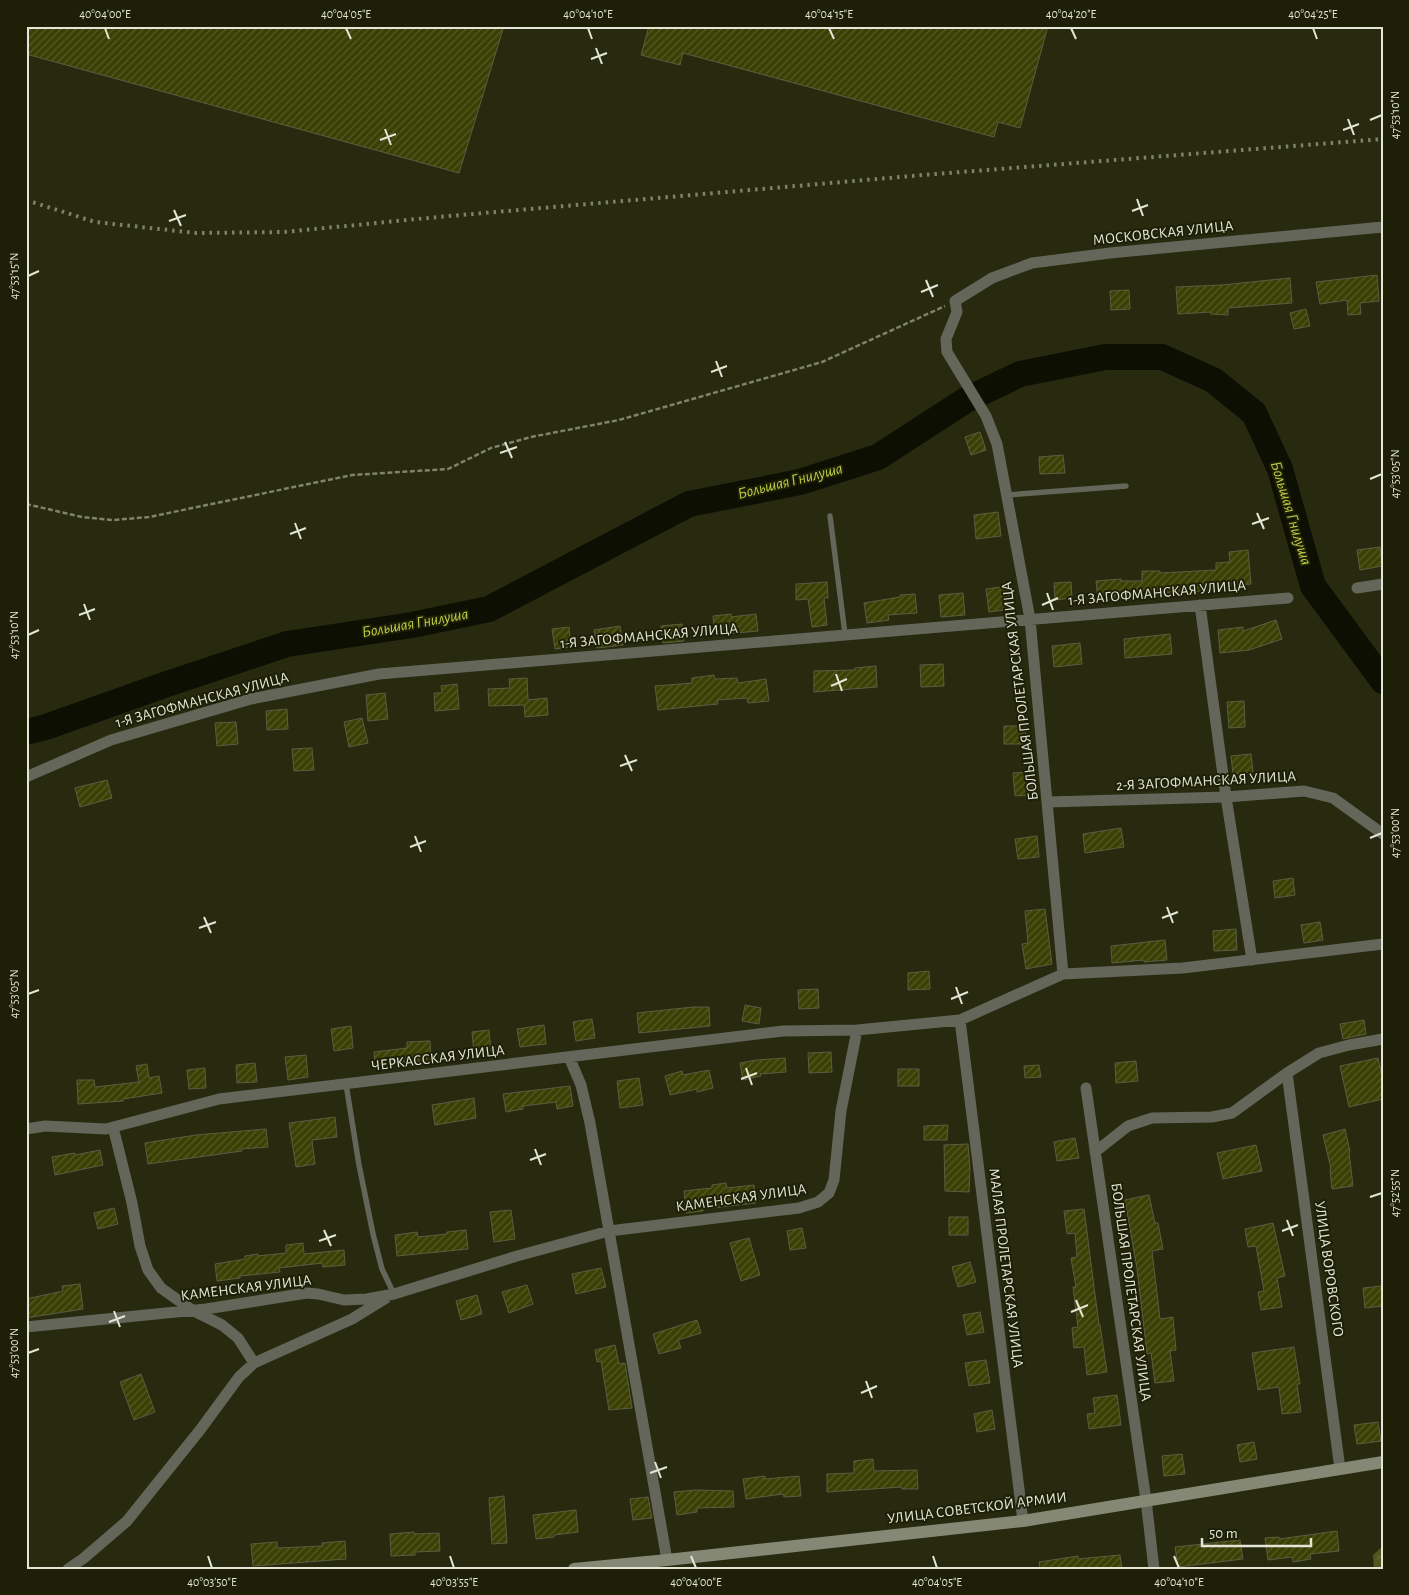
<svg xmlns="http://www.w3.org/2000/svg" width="1409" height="1595" font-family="'Alegreya Sans',sans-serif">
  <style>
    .forest { fill: url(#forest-crowns) }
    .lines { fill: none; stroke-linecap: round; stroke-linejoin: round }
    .river { stroke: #0d0f03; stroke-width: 26 }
    .building { fill: url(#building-hatch); stroke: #5a5e42 }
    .path { stroke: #7f826c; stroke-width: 2.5; stroke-dasharray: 5 2.5; stroke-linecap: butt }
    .service { stroke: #636659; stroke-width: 5.5 }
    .minor { stroke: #636659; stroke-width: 11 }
    .secondary { stroke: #858875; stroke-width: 12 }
    .rail { stroke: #7e816b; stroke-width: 4; stroke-dasharray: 2.5 5; stroke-linecap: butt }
    .ticks { fill: none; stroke: #e3e5d5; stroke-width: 2 }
    .labels { text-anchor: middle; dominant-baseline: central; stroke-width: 4; stroke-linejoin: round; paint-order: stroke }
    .street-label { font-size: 15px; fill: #e3e5d5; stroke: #1d2006 }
    .water-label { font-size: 16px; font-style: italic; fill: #bfcc44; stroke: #1d2006 }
    .neatline { fill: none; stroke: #e3e5d5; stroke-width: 2 }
    .ticks-label { font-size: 12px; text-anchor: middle; fill: #e3e5d5 }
  </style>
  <defs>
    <pattern id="forest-crowns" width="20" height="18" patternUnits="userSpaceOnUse" patternTransform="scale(1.25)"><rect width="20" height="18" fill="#50561d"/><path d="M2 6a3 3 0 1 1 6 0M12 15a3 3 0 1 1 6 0" fill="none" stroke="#696e3d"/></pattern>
    <pattern id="building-hatch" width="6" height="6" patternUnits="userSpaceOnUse" patternTransform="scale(1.25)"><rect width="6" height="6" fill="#3a3f04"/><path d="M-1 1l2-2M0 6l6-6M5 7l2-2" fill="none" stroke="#565b28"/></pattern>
  </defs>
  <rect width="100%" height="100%" fill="#272a0f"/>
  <path class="forest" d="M1383,1546V1569H1374L1373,1555Z"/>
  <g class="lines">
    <path class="river" d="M26,732L46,727L167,684L287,644L412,625L489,609L689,504L800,482L878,457L966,400L1020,374L1105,357H1162L1213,380L1254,413L1280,469L1313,586L1383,681"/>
  </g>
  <path class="building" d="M26,26H504L459,173L26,54Z
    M649,26H1048L1020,128L998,122L994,137L683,53L680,65L641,55Z
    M1377,275L1379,301L1360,303L1361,314L1348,315L1347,300L1320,304L1316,282Z
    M1290,278L1292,303L1228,308V315L1211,314V312L1178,314L1176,287L1222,285Z
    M1129,290L1130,309L1111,310L1110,291Z
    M1306,309L1310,326L1294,329L1290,313Z
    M980,432L986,450L971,455L965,437Z
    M1063,455L1065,473L1040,474L1039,457Z
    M998,512L1001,536L976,539L974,515Z
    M1380,547L1382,566L1360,570L1357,550Z
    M1248,550L1251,584L1207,588V591L1160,593V595L1122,596V599L1098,600L1096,581L1121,579V581H1142V571H1160V573L1216,570V563L1230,562L1229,552Z
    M827,582L828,598H824L827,625L812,627L808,599L796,600V584Z
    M1071,582L1072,598L1055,600L1054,583Z
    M1008,586L1011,609L989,612L986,589Z
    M963,593L965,615L941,617L939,595Z
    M915,594L917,613L888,615L889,620L867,623L864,603L900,597V595Z
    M731,614V617L756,614L758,631L715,635L713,616Z
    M1276,620L1282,639L1249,650L1220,653L1218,630L1243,627V631Z
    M682,624L684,641L663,643L661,626Z
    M620,626L623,645L597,648L594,630Z
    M569,627L571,647L555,649L552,629Z
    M1170,634L1172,654L1125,658L1124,639Z
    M1080,643L1082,664L1054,667L1052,646Z
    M943,664L944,686L921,687L920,665Z
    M876,666L877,687L814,692V671L855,670V668Z
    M714,675L715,679L737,678L738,683L766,679L769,701L748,703L747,698L717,700L718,704L658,710L655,686L692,683V678Z
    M527,678L528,700L547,698L548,715L525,717L524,705L489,706L488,689L510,688L509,679Z
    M457,684L459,709L435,711L434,693H442L441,686Z
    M385,693L388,719L368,721L366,695Z
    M1244,701L1245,727L1229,728L1227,702Z
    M287,709L288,729L267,730L266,711Z
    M362,718L368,743L349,747L344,722Z
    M236,722L238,744L217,746L215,723Z
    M1004,726H1025L1026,744H1004Z
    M312,748L314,770L294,771L292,749Z
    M1251,754L1253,772L1233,774L1231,756Z
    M1032,772L1033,795L1015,796L1013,773Z
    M107,780L112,798L80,807L75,788Z
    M1121,828L1124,847L1085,853L1083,834Z
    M1037,836L1039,857L1018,859L1015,839Z
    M1293,878L1295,895L1275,898L1273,881Z
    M1045,909L1052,964L1026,969L1022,944L1028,943L1025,911Z
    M1320,922L1323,940L1304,943L1301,925Z
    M1236,929L1237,950L1214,951L1213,931Z
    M1165,940L1167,960L1144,962V960L1112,963L1111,946Z
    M929,971L930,989L908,990V973Z
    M818,989L819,1008L799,1009L798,990Z
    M745,1005L761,1008L759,1024L742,1021Z
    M693,1007H709L710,1026L639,1033L637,1013Z
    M592,1019L595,1038L576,1041L573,1022Z
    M1364,1020L1366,1034L1343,1039L1340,1024Z
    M544,1025L546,1044L520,1047L517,1029Z
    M351,1026L353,1048L334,1051L331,1029Z
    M489,1030L491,1051L474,1053L472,1032Z
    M430,1041L431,1061L393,1062L394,1065L375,1067L374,1052L407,1048V1042Z
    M831,1052L832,1072L809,1073L808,1053Z
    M306,1055L308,1077L288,1080L285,1057Z
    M785,1058L786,1072L760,1074L761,1076L743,1080L740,1063L757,1060Z
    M1378,1058L1383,1079V1099L1349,1107L1340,1066Z
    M1136,1061L1138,1081L1116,1083L1115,1063Z
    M255,1063L257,1082L237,1083L236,1065Z
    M147,1064L149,1078L159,1076L162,1093L123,1099V1101L78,1104L77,1080H94L95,1087L139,1082L136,1066Z
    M1039,1065L1041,1077L1025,1078L1024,1066Z
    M205,1068L206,1088L189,1089L187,1070Z
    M898,1069H919V1086H898Z
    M709,1070L713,1088L697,1092V1089L670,1095L665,1076L682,1071L683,1075Z
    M639,1078L643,1105L620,1108L617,1081Z
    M570,1086L573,1106L557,1109L556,1102L523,1106V1109L506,1112L503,1094Z
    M474,1098L476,1118L435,1125L432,1105Z
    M335,1117L337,1137L312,1140L315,1164L296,1167L289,1123Z
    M948,1125L947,1140H924V1126Z
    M266,1129L268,1147L241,1149L242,1151L148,1164L145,1143L196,1135Z
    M1345,1129L1350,1152H1349L1353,1186L1332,1189L1330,1169H1331L1323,1135Z
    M1075,1138L1079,1158L1057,1161L1054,1142Z
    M968,1144L970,1169L969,1192L945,1191L944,1145Z
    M1256,1145L1262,1171L1223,1179L1217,1153Z
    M100,1150L103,1165L55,1175L52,1157L75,1153V1155Z
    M726,1183L727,1188L754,1185L756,1203L703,1209V1211L686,1213L684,1191L712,1188V1185Z
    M1149,1195L1155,1223H1158L1163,1249L1152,1251L1160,1319L1173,1317L1176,1350L1170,1351L1174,1381L1155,1383L1151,1353L1147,1354L1137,1268L1125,1200Z
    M114,1208L118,1224L98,1229L94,1213Z
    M1084,1209L1099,1325H1100L1107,1372L1087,1375L1084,1347L1074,1348L1072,1328L1078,1327L1073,1287H1076L1071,1258L1077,1257L1075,1233L1067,1234L1064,1211Z
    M511,1210L515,1239L494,1242L490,1212Z
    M949,1217H968V1235H949Z
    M1273,1223L1285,1276L1277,1278L1282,1307L1261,1310L1258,1292L1264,1291L1256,1246L1248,1247L1245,1229Z
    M802,1228L806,1248L790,1250L787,1231Z
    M466,1230L468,1249L397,1256L395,1235L417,1232L418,1237L447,1234V1232Z
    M749,1238L760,1275L741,1281L730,1243Z
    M303,1243L304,1254L344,1250L345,1265L323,1267L322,1263L279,1268L280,1272L240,1276V1278L217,1281L215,1264L245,1259V1256L258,1254V1256L286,1253V1245Z
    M970,1262L976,1282L958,1287L952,1267Z
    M601,1268L606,1287L576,1294L572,1274Z
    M80,1284L83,1309L26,1318V1299L63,1291L62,1286Z
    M527,1285L533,1304L509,1313L502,1292Z
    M1381,1286L1383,1306L1365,1308L1363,1288Z
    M477,1295L482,1314L461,1320L456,1301Z
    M980,1312L984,1332L967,1335L963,1315Z
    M697,1320L701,1333L678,1340L681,1348L659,1354L653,1334Z
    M615,1345L619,1364L625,1363L632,1408L609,1410L601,1361L597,1362L595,1350Z
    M1294,1347L1300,1384H1297L1301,1412L1282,1414L1279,1387L1258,1390L1252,1353Z
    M986,1360L990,1383L969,1386L965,1363Z
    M141,1374L155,1412L134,1420L120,1382Z
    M1117,1395L1121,1425L1089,1429L1087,1414L1095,1413L1093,1398Z
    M992,1410L995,1429L977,1432L974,1414Z
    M1378,1422L1381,1441L1357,1444L1354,1425Z
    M1254,1442L1257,1459L1240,1462L1237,1445Z
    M1182,1454L1185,1474L1164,1476L1162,1456Z
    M873,1459L874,1471L917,1470L918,1489H902V1487L827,1492V1474L854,1473V1461Z
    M765,1476V1479L799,1476L801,1496L784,1497L783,1494L746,1499L743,1479Z
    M695,1490L733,1491L734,1507L697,1508V1512L677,1515L674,1492Z
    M504,1496L507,1543L492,1544L489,1498Z
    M648,1497L652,1518L633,1520L630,1499Z
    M576,1510L578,1532L554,1535V1537L536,1539L533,1515Z
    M1337,1531L1339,1551L1310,1554L1311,1559L1293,1562L1292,1557L1268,1560L1265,1538L1279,1537V1539Z
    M414,1532V1534L439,1533L440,1551L415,1552V1555L391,1556L390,1534Z
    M1240,1540L1243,1559L1178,1567L1175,1547Z
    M345,1541L346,1559L253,1566L251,1544L277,1542V1548L322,1546V1543Z
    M1120,1555L1122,1569H1040L1039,1562L1078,1556V1559Z"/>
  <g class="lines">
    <path class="path" d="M26,504L82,517L113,520L149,517L352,475L448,469L491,448L531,437L619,420L822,362L945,306"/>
    <path class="service" d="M1007,495L1126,486
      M830,516L845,634
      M346,1084L359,1165L373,1234L382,1269L394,1294"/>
    <path class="minor" d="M1357,588L1383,584
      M1200,605L1226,797L1252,960
      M26,777L111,740L251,699L379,674L1288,598
      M1048,802L1226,797L1304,791L1333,798L1383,834
      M1063,974L1030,619L997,444L986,416L947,352L946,339L957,312L955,301L992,278L1032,263L1110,253L1383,227
      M960,1020L1023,1521
      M569,1057L581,1085L590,1123L667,1560
      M1287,1073L1340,1469
      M1086,1088L1146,1500L1154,1569
      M113,1127L132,1203L140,1246L148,1270L161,1288L192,1310L222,1325L238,1338L254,1363
      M26,1129L45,1126L106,1129L219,1099L783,1031L857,1030L960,1020L1063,974L1183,968L1383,944
      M1095,1152L1128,1126L1152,1118L1212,1117L1232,1113L1287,1073L1319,1053L1349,1045L1383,1039
      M26,1327L206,1309L307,1293L318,1294L344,1300L367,1299L394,1294L517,1256L609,1231L799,1208L818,1202L829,1193L834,1180L841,1111L857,1030
      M68,1569L84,1558L127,1521L200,1430L239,1377L254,1363L352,1319L386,1298"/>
    <path class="secondary" d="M574,1569L667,1560L1023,1521L1383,1462"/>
    <path class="rail" d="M26,200L95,222L196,233L284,232L438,217L923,175L1383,139"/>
  </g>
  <path class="ticks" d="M105,28L109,39M346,28L351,39M588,28L592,39M829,28L834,39M1071,28L1076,39M1313,28L1317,39M596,48L602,64M591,59L607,53M1348,119L1354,135M1370,120L1382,115M385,129L391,145M1343,130L1359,124M380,140L396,134M1137,199L1143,216M174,210L181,226M1132,211L1148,205M169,221L186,215M28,276L39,271M926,280L933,297M921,292L938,285M716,361L722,377M711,372L727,366M505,442L512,458M500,453L517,447M1370,479L1382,474M1257,513L1264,529M295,523L301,539M1252,524L1269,518M290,534L306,528M1047,593L1053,610M84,604L90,620M1042,605L1058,598M79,615L95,609M28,635L39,630M836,674L842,691M831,686L847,679M625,755L632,771M620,766L637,760M415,836L421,852M1370,838L1382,833M410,847L426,841M1167,907L1173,923M204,917L211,933M1162,918L1178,912M199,928L216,922M956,987L962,1004M28,994L39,990M951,999L968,992M746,1068L752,1085M741,1079L757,1073M535,1149L541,1165M530,1160L546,1154M1370,1197L1382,1193M1287,1220L1293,1236M324,1230L331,1246M1282,1231L1298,1225M319,1241L336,1235M1076,1300L1083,1317M114,1311L120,1327M1071,1312L1088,1305M109,1322L125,1316M28,1353L39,1349M866,1381L872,1398M861,1393L877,1386M655,1462L661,1478M650,1473L667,1467M208,1556L212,1568M450,1556L454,1568M691,1556L696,1568M933,1556L937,1568M1174,1556L1179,1568"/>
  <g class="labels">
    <g class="street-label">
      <text transform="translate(1163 233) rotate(-6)">МОСКОВСКАЯ УЛИЦА</text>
      <text transform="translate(1157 593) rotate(-5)">1-Я ЗАГОФМАНСКАЯ УЛИЦА</text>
      <text transform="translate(649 636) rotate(-5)">1-Я ЗАГОФМАНСКАЯ УЛИЦА</text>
      <text transform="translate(1020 691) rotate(-97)">БОЛЬШАЯ ПРОЛЕТАРСКАЯ УЛИЦА</text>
      <text transform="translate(202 700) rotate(-15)">1-Я ЗАГОФМАНСКАЯ УЛИЦА</text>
      <text transform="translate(1206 781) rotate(-3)">2-Я ЗАГОФМАНСКАЯ УЛИЦА</text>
      <text transform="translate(438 1058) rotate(-7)">ЧЕРКАССКАЯ УЛИЦА</text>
      <text transform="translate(741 1198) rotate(-8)">КАМЕНСКАЯ УЛИЦА</text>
      <text transform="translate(1006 1268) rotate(83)">МАЛАЯ ПРОЛЕТАРСКАЯ УЛИЦА</text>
      <text transform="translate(1329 1269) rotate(82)">УЛИЦА ВОРОВСКОГО</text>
      <text transform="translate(246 1288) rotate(-7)">КАМЕНСКАЯ УЛИЦА</text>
      <text transform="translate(1131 1292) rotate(82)">БОЛЬШАЯ ПРОЛЕТАРСКАЯ УЛИЦА</text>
      <text transform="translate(977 1508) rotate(-7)">УЛИЦА СОВЕТСКОЙ АРМИИ</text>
    </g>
    <g class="water-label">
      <text transform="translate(790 481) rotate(-14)">Большая Гнилуша</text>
      <text transform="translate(1291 513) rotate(73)">Большая Гнилуша</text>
      <text transform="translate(415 623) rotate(-10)">Большая Гнилуша</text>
    </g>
  </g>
  <rect width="1409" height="1595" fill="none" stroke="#1d2006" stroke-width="55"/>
  <path d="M1202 1538v8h109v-8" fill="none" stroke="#e3e5d5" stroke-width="2.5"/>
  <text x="1209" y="1538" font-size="15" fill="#e3e5d5" stroke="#1d2006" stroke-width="4" paint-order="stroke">50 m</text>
  <rect x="28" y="28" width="1354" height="1540" class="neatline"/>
  <g class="ticks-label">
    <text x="105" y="18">40°04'00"E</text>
    <text x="346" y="18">40°04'05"E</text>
    <text x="588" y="18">40°04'10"E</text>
    <text x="829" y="18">40°04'15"E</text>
    <text x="1071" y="18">40°04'20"E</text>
    <text x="1313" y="18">40°04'25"E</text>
    <text transform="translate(1395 115) rotate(-90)" y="4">47°53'10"N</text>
    <text transform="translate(14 276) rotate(-90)" y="4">47°53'15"N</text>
    <text transform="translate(1395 474) rotate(-90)" y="4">47°53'05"N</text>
    <text transform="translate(14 635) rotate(-90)" y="4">47°53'10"N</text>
    <text transform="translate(1395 833) rotate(-90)" y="4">47°53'00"N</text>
    <text transform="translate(14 994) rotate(-90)" y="4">47°53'05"N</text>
    <text transform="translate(1395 1193) rotate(-90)" y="4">47°52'55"N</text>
    <text transform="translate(14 1353) rotate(-90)" y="4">47°53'00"N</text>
    <text x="212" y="1586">40°03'50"E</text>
    <text x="454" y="1586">40°03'55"E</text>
    <text x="696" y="1586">40°04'00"E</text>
    <text x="937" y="1586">40°04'05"E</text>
    <text x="1179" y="1586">40°04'10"E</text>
  </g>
</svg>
